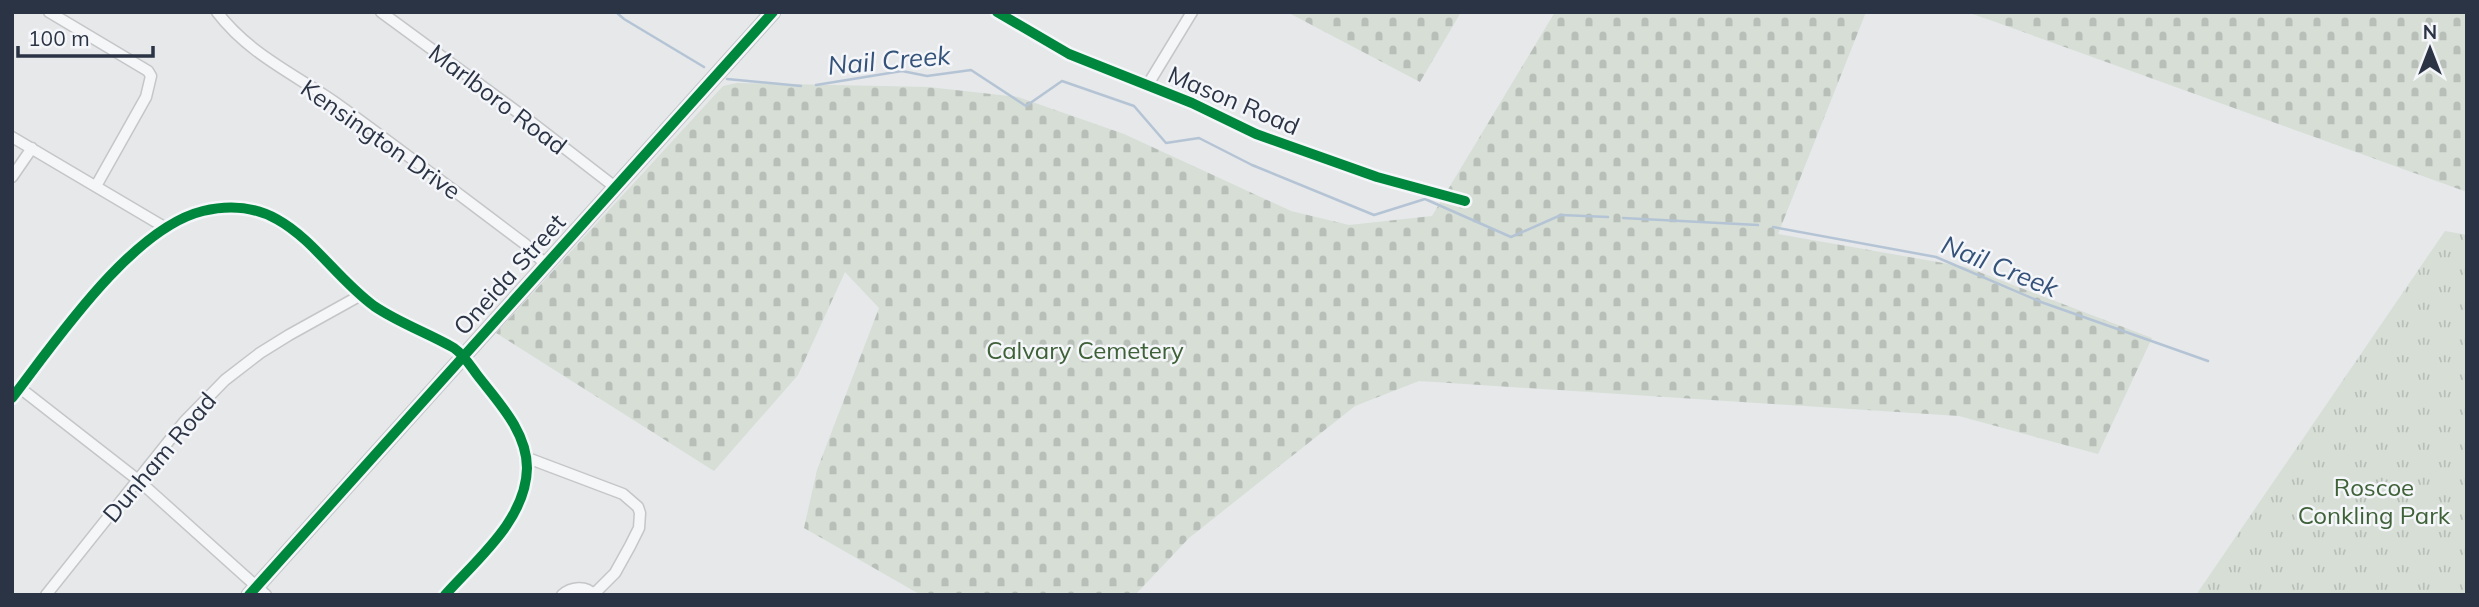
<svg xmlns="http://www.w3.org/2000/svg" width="2479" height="607" font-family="Mulish,sans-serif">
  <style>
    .cemetery { fill: url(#cemetery-stones) }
    .park { fill: url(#park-tufts) }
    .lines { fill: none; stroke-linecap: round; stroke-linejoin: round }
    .stream { stroke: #b4c4d5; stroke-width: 2.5 }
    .minor-casing { stroke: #c4c6c8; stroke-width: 13 }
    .tertiary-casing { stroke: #c4c6c8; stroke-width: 17 }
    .minor { stroke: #f5f6f7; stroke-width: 10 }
    .tertiary { stroke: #f5f6f7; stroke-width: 14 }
    .cycleway-casing { stroke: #f4f6f9; stroke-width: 15 }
    .cycleway { stroke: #00873e; stroke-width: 10 }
    .labels { text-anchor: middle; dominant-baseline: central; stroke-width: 5; stroke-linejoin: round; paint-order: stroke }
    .street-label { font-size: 24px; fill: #2b3445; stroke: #f4f6f9 }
    .park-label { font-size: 24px; fill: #3f6138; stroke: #f4f6f9 }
    .water-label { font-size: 26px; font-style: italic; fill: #34527a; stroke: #f4f6f9 }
  </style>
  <defs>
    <pattern id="cemetery-stones" width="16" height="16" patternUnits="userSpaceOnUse" patternTransform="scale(1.75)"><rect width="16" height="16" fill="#d6ded6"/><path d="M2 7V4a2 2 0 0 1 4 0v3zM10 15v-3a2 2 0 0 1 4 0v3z" fill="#b8bfb9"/></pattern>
    <pattern id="park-tufts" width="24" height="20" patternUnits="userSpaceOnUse" patternTransform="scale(1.75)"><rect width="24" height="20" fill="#d6ded6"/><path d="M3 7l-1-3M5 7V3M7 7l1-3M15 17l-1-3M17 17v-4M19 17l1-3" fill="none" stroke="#b8bfb9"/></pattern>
  </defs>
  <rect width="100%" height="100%" fill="#e6e8ea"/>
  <path class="cemetery" d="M1287,12H1461L1420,82Z
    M1555,12H1866L1778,234L1966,267L2152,338L2098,454L1959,416L1419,381L1355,406L1189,538L1135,595H921L804,528L817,470L879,308L845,272L798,375L714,471L496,333L723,86L737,83L928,87L1018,97L1124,134L1291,211L1349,225L1432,216Z
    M1967,12H2467V192L1990,20Z"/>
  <path class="park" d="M2445,231L2467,235V595H2196Z"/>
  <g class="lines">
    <path class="stream" d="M616,12L624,19L704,67
      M727,79L801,86
      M816,85L902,71L927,76L971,70L1026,106L1062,81L1134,106L1166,143L1199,138L1252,165L1374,215L1425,199L1511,237L1561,215L1608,217
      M1623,218L1758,225
      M1773,227L1936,257L2041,302L2208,361"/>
    <g class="minor-casing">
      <path id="minor" d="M49,12L148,71L151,76L146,97L96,186
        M217,12C249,54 294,74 336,103C400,149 462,197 525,244L546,265
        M381,12L531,122L615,187
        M997,12L1069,54L1192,103L1256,134L1377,177L1465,201
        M1147,86L1192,12
        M12,137L166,228
        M12,177L32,148
        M20,388L138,480L266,595
        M12,398C55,342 132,228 203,211C289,190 318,265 374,306C399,323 428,333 454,348C464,355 471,367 478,376C499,403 527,432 527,468C526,520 477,559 445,595
        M525,457L623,494L638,507L640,513L639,528L630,546L615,573L594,594
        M46,595L184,422L225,380L260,353L289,335L361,295
        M562,595C571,587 586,585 594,595"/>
    </g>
    <g class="tertiary-casing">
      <path id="tertiary" d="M249,595L773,12"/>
    </g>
    <use href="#minor" class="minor"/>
    <use href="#tertiary" class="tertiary"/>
    <g class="cycleway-casing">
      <path id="cycleway" d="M997,12L1069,54L1192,103L1256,134L1377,177L1465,201
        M12,398C55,342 132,228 203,211C289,190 318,265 374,306C399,323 428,333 454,348C464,355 471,367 478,376C499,403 527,432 527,468C526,520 477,559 445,595
        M249,595L773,12"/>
    </g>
    <use href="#cycleway" class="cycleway"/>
  </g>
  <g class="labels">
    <g class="street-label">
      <text transform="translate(498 99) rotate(37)">Marlboro Road</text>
      <text transform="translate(1234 100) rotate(23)">Mason Road</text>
      <text transform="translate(381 139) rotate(35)">Kensington Drive</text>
      <text transform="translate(509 274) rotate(-48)">Oneida Street</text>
      <text transform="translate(159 457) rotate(-50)">Dunham Road</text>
    </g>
    <g class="park-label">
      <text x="1085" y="350">Calvary Cemetery</text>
      <text x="2374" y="487">Roscoe<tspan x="2374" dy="28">Conkling Park</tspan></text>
    </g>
    <g class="water-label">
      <text transform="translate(889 60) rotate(-5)">Nail Creek</text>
      <text transform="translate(2000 266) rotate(22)">Nail Creek</text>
    </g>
  </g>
  <rect width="2479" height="607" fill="none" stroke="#2b3445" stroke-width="28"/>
  <g transform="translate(2430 49)" stroke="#f4f6f9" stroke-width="5" paint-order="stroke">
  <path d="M0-5L12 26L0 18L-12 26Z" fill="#2b3445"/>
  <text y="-10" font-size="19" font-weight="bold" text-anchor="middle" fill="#2b3445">N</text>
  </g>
  <path d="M18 46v10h135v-10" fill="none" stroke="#2b3445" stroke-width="3.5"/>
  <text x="28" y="46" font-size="21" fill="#2b3445" stroke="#f4f6f9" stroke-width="5" paint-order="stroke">100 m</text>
</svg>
